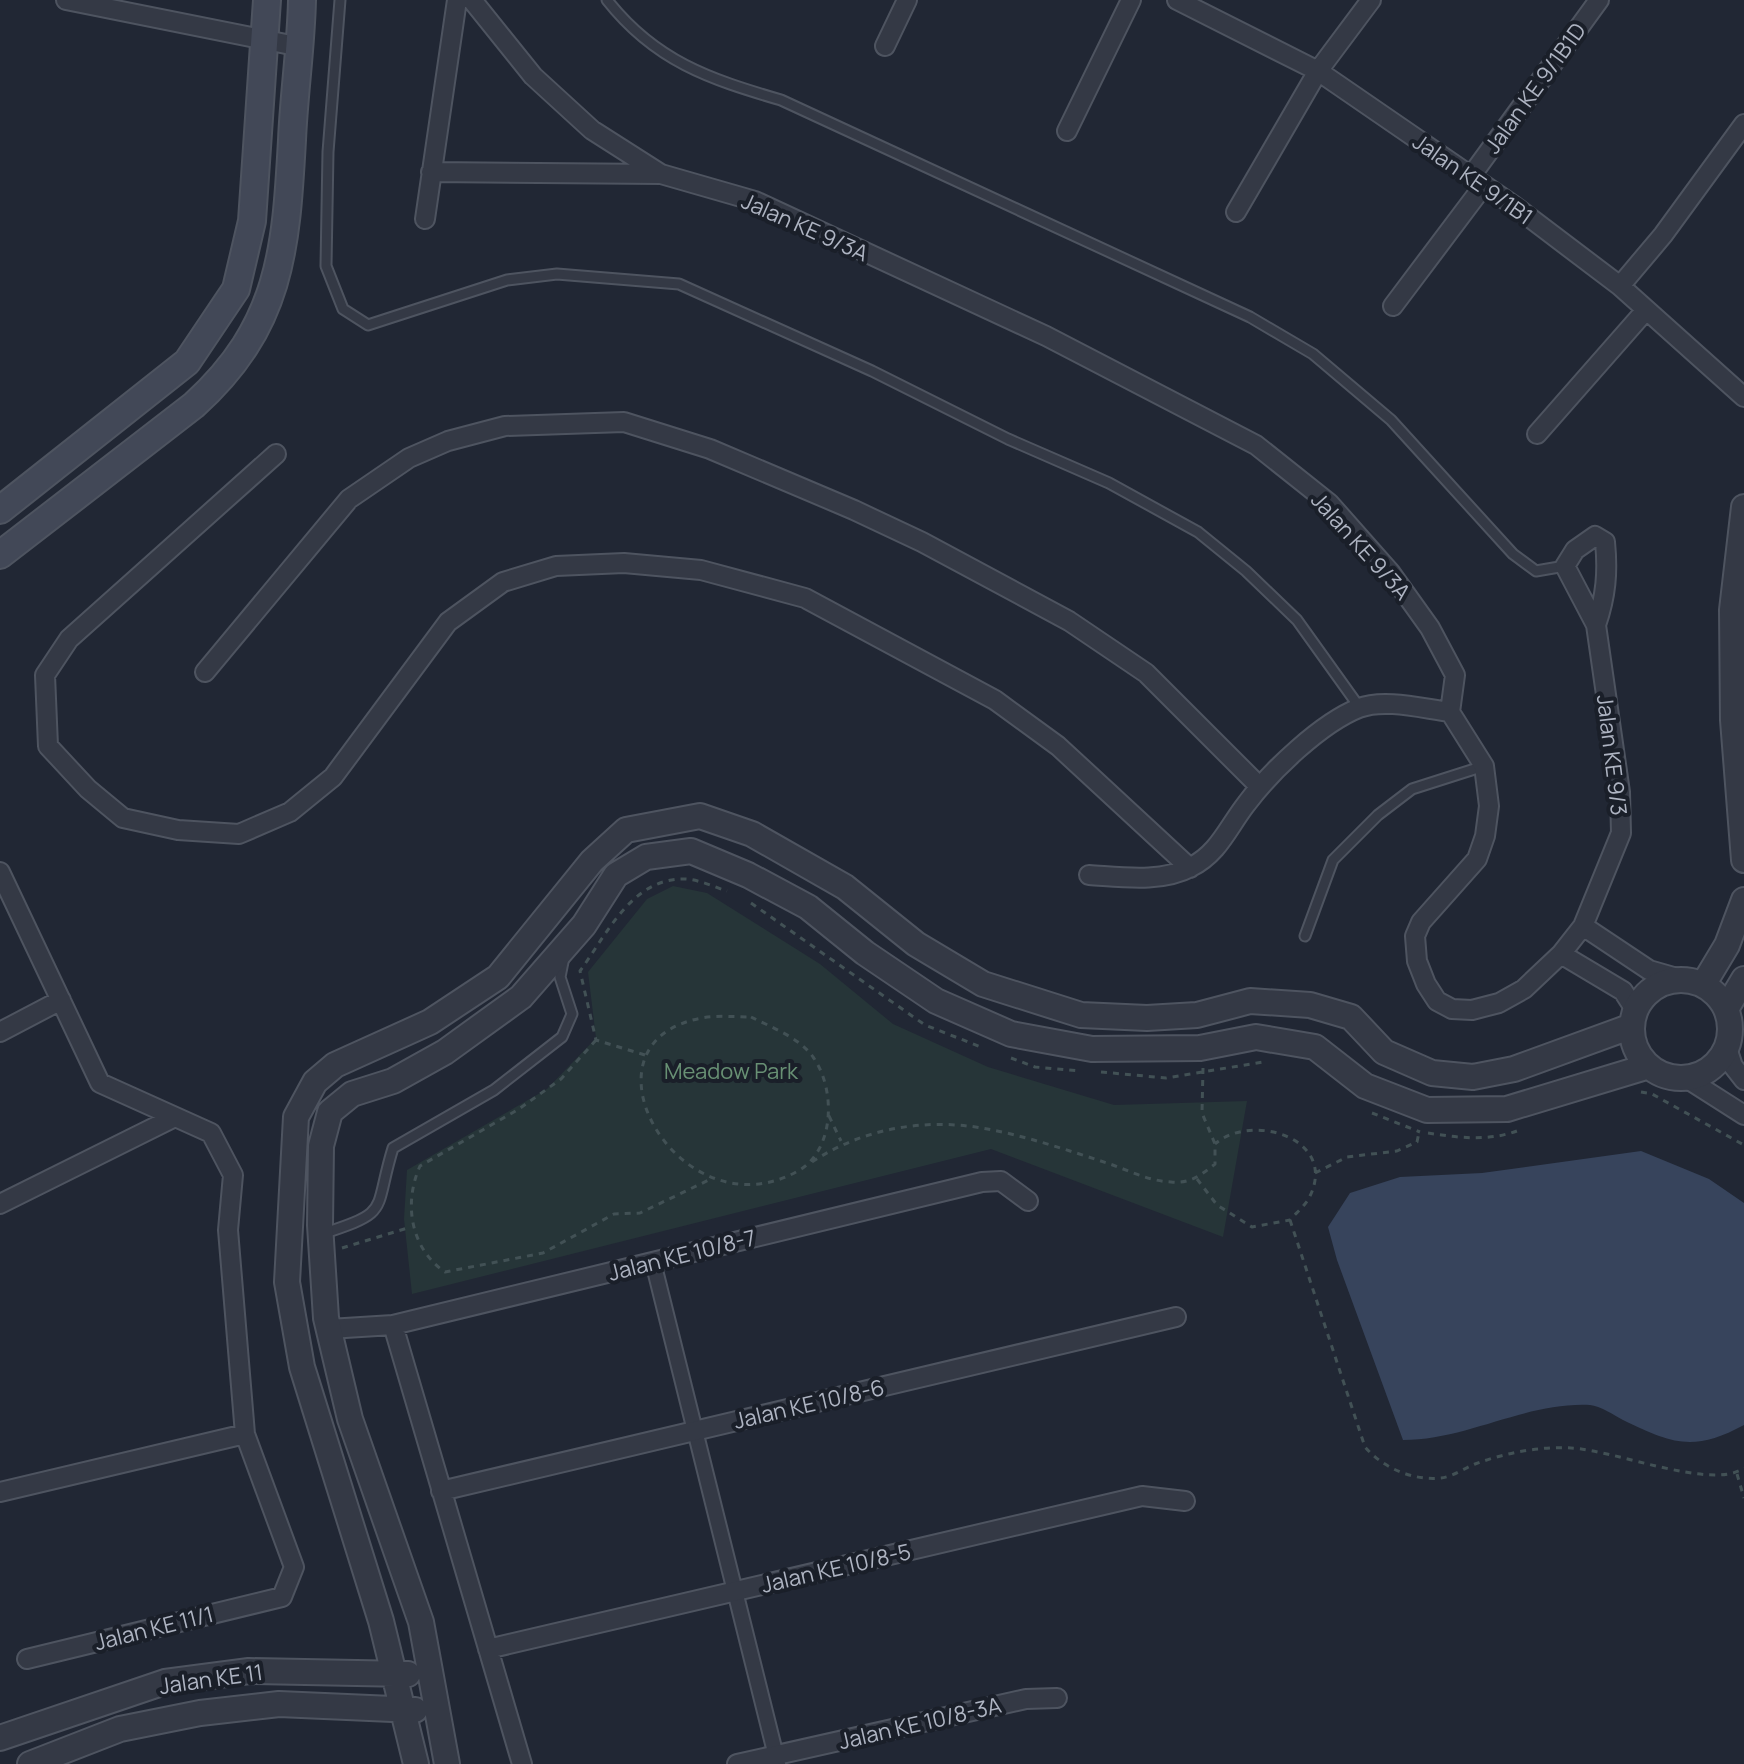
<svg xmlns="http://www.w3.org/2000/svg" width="1744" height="1764" font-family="Manrope,sans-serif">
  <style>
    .green { fill: #263538 }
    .water { fill: #37445c }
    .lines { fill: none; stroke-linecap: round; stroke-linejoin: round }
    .service-casing { stroke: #4e5460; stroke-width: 13 }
    .pedestrian-casing { stroke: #4e5460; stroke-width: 18 }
    .minor-casing { stroke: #4e5460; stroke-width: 22 }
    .tertiary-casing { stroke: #4e5460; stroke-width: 28 }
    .secondary-casing { stroke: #4e5460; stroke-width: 30 }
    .path { stroke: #425155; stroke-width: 3; stroke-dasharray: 6 6; stroke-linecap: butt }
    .service { stroke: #343945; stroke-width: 9 }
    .pedestrian { stroke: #343945; stroke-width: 14 }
    .minor { stroke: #343945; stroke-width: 18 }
    .tertiary { stroke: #343945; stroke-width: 24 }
    .secondary { stroke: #424857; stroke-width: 26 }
    .labels { text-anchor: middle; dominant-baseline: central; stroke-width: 8; stroke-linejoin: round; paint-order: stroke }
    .street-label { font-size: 22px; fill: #aeb4c2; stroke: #1a1f29 }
    .park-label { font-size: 22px; fill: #689074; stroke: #1a1f29 }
  </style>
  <rect width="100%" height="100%" fill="#212734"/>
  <path class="green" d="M673,886L707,893L820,964L893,1024L988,1067L1114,1105L1247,1101L1223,1237L991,1149L412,1294L404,1219L407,1170L547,1089L596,1038L588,972L647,899Z"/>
  <path class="water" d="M1641,1151L1709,1179L1744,1203V1425C1694,1452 1672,1444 1623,1420C1614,1415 1600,1406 1590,1405C1525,1402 1467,1440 1403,1440L1337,1260L1328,1227L1350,1193L1400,1177L1482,1173Z"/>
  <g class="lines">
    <g class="service-casing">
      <path id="service" d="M340,0L328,152L326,266L343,309L368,325L507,280L557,274L679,284L872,371L1008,439L1109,483L1198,532L1246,571L1297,620L1360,708
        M607,0C655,61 709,79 781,100L1250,317L1313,354L1391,420L1513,554L1536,571L1565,566
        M1305,936L1333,860L1378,815L1412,789L1484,766
        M322,1234C392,1211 373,1213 393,1148L494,1090L562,1037L572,1014L560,977L564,957"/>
    </g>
    <g class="pedestrian-casing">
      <path id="pedestrian" d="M653,1262L778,1764"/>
    </g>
    <g class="minor-casing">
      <path id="minor" d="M66,0L301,47
        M472,0L533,76L592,130L661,174
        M1177,0L1318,71L1513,205L1620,286L1744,397
        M885,46L907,0
        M1067,131L1131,0
        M431,172L661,174L755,201L1046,336L1256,445L1329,503L1390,572L1430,628L1455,675L1450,712L1484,766L1489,806L1485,836L1477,859L1421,922L1415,936L1417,961L1426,984L1437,1001L1452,1009L1472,1010L1499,1003L1524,989L1561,954L1583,926L1621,833L1620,792L1596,625L1565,566L1575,550L1595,536L1605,542C1608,572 1606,596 1596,625
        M1471,176L1599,0
        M1236,212L1318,71L1371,0
        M425,219L457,0
        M1620,286L1663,235L1744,124
        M1393,306L1484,185
        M1537,434L1646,310
        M276,454L69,639L45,675L48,746L88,789L123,818L178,830L239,834L290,812L333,777L448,622L503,582L556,566L624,563L701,570L805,598L995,700L1058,746L1190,868
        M205,672L349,499L409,458L448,441L505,426L624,422L710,449L854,510L922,542L1069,621L1146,673L1260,787
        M0,872L100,1083L211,1133L233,1175L228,1230L245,1434L294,1567L282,1597L27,1659
        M1089,875C1122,877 1161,883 1191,867C1219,853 1228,827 1247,803C1271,771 1321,723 1359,708C1385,698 1424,709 1450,712
        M1583,926L1649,970L1684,980
        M1561,954L1623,991L1636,1011
        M0,1032L61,1000
        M1727,1048L1733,1066L1744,1080
        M1686,1078L1744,1115
        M0,1204L173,1118
        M393,1325L522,1764
        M329,1329L393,1325L982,1182L1001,1181L1028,1201
        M441,1491L1176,1317
        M0,1492L245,1434
        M488,1649L1142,1496L1185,1501
        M737,1764L1026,1699L1057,1698"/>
    </g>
    <g class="tertiary-casing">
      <path id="tertiary" d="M1744,507L1732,610L1733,720L1744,860
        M1632 1029a49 49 0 1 1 98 0a49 49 0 1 1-98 0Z
        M1703,985L1727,945L1744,900
        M1726,1009L1744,979
        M0,1738L165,1682L249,1671L408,1674
        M30,1764L120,1729L200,1713L279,1704L415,1710
        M416,1764L381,1621L302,1367L287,1282L296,1117L315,1082L335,1065L430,1022L498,977L592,861L626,830L700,816L752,834L845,887L916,944L983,984L1081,1015L1147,1018L1197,1015L1250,1001L1310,1005L1351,1017L1384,1052L1432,1073L1473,1077L1514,1069L1632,1026
        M447,1764L421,1622L350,1419L326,1318L320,1225L321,1146L330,1112L352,1094L393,1081L445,1052L521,997L584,925L616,875L646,857L691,851L748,875L808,907L865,953L936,1001L1011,1034L1092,1049L1200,1048L1256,1037L1315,1047L1365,1086L1427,1110L1507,1109L1649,1066"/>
    </g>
    <g class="secondary-casing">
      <path id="secondary" d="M0,510L187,362L236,289L252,221L267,0
        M0,555L194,405C281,326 286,250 292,140C294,93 301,47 302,0"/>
    </g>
    <path class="path" d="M751,903L925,1025L981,1047
      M751,1017C771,1027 800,1038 813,1057C836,1089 835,1150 798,1171C680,1237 568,1042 702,1018C718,1015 736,1017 751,1017Z
      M596,1040L561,1079L519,1109L420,1166C403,1204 411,1249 445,1272L543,1253L614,1214L640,1213L713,1178
      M645,1055L596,1040L580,971C607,934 632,878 684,879C698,879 714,887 727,891
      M1011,1058L1035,1067L1081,1071
      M1101,1072L1166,1078L1263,1062
      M1641,1092L1652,1094L1744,1145
      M1372,1113L1420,1132
      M829,1116L841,1141
      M1428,1133C1460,1138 1491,1142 1522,1129
      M812,1162C862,1129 922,1118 982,1128C1023,1135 1067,1150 1107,1163C1128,1170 1148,1181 1171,1182C1190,1184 1201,1175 1215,1164V1144L1202,1113L1203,1068
      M1315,1173L1347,1157L1397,1151L1417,1142L1419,1132
      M1197,1179L1217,1205L1252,1227L1290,1220C1296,1213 1306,1205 1310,1196C1338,1138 1251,1112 1215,1144
      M1290,1220L1365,1447C1383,1468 1413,1481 1441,1478C1452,1477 1465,1468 1475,1464C1505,1453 1540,1446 1571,1448C1615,1450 1712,1491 1744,1468
      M342,1248L411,1227
      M1737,1474L1744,1498"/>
    <use href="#service" class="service"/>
    <use href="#pedestrian" class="pedestrian"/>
    <use href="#minor" class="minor"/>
    <use href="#tertiary" class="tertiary"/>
    <use href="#secondary" class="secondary"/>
  </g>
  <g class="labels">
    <g class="street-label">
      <text transform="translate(1535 88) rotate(-54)">Jalan KE 9/1B1D</text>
      <text transform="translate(1473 179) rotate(35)">Jalan KE 9/1B1</text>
      <text transform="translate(805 227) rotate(24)">Jalan KE 9/3A</text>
      <text transform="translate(1361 546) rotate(48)">Jalan KE 9/3A</text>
      <text transform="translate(1612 755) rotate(83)">Jalan KE 9/3</text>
      <text transform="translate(682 1255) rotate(-14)">Jalan KE 10/8-7</text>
      <text transform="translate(809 1404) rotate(-13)">Jalan KE 10/8-6</text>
      <text transform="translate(836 1568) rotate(-13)">Jalan KE 10/8-5</text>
      <text transform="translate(154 1628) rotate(-14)">Jalan KE 11/1</text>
      <text transform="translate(211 1679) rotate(-8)">Jalan KE 11</text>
      <text transform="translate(920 1723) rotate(-13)">Jalan KE 10/8-3A</text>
    </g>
    <g class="park-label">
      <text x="731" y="1071">Meadow Park</text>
    </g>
  </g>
</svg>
